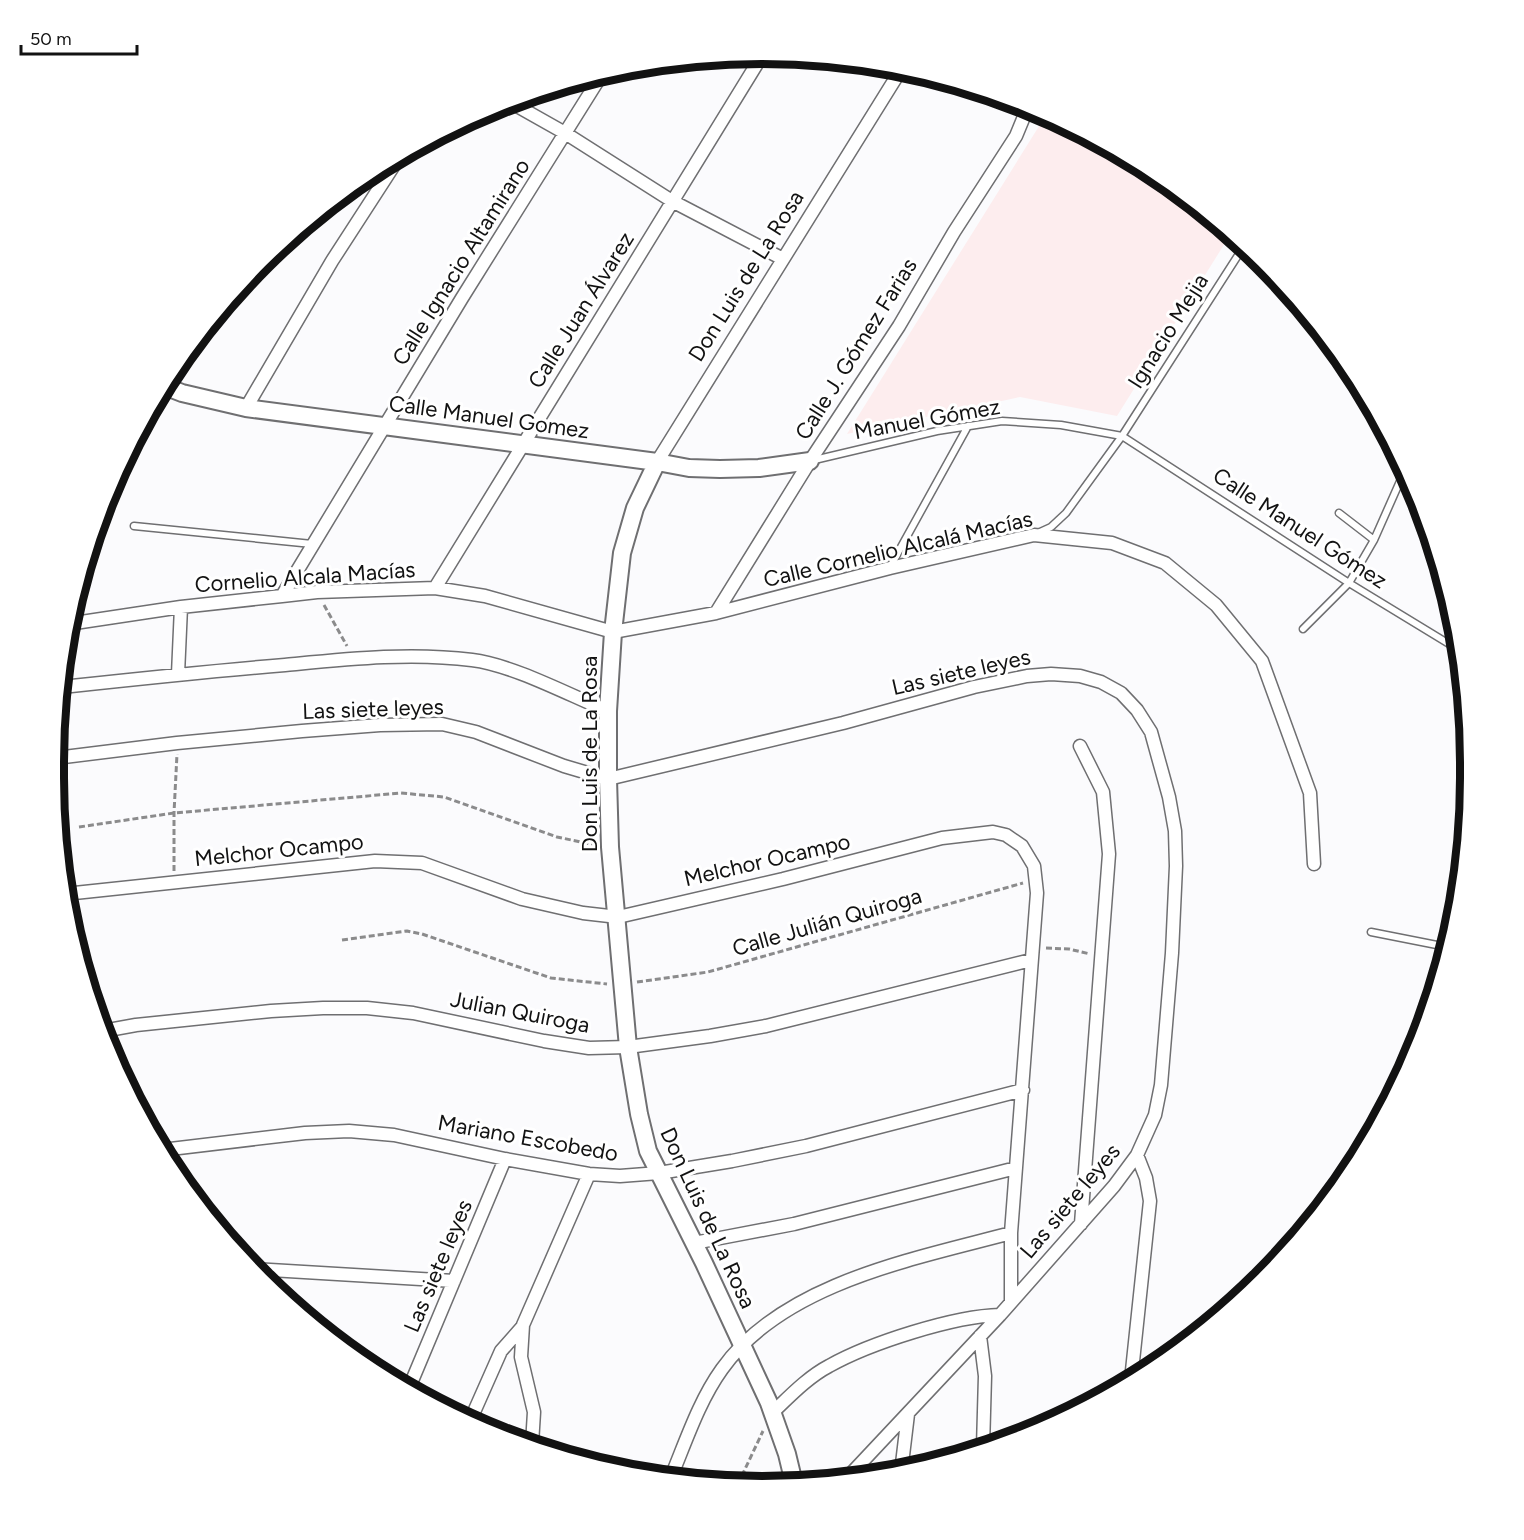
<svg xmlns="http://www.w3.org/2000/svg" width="1524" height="1540" font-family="Figtree,sans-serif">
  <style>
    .industrial { fill: #fdedee }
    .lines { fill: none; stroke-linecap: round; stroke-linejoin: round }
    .service-casing { stroke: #6f6f71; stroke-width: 9 }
    .minor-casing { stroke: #6f6f71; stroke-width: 15 }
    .tertiary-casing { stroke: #6f6f71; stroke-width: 20 }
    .path { stroke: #8b8b8c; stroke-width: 3; stroke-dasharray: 6 3; stroke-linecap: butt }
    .service { stroke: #fff; stroke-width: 6 }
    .minor { stroke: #fff; stroke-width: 12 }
    .tertiary { stroke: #fff; stroke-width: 16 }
    .labels { text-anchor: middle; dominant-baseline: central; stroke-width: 6; stroke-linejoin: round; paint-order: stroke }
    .street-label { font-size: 22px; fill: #121212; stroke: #fff }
    .rim { fill: none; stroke: #121212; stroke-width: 8 }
  </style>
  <rect width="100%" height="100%" fill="#fbfbfd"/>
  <path class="industrial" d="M1046,115L1155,173L1230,235L1117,416L1020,397L847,434Z"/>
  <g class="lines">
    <g class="service-casing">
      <path id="service" d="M810,461L937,431L1002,421L1061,425L1122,436L1349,583L1459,650
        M1339,513L1374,540
        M134,526L312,544
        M1040,532L1051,527L1066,513L1122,436L1244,246
        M890,567L968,426
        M1303,629L1349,583L1374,540L1405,470
        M1371,932L1447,947"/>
    </g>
    <g class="minor-casing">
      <path id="minor" d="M510,102L565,133L672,201L783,259
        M246,408L332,261L400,156
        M657,462L902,68
        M435,588L763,54
        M282,596L462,298L602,74
        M716,613L810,461L899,326L954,232L1016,136L1028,107
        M68,624L181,607L282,596L317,592L435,588L485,596L613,632L716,613L890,568L1034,535L1112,543L1165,563L1216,605L1262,661L1310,793L1314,864
        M178,674L181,607
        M62,687C136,679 210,671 285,665C347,659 410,652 472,660C513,665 569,695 608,711
        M1080,746L1103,792L1109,854L1081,1224
        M56,758L177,743L302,731L380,725L442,724L476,732L564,766L608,779L843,723L974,687L1027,676L1051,674L1080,676L1101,682L1121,693L1137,710L1151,732L1169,797L1175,831L1176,866L1172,953L1161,1085L1155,1115L1137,1155L1114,1186L1000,1315L847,1478
        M65,894L375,861L422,863L522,899L583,913L618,917L783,879L942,838L993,832L1006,835L1022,846L1034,866L1037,893L1011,1233V1302
        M103,1031L136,1025L271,1011L323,1008H367L413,1013L544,1041L589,1048L628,1047L710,1036L766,1026L1031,960
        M162,1150L305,1133L349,1131L394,1135L505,1159L589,1174L620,1176L659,1173L732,1161L806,1146L1023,1090
        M694,1243L794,1224L1016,1168
        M253,1269L454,1281
        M980,1336L985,1376L983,1447
        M1131,1380L1150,1201L1146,1178L1137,1155
        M409,1388L505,1159
        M772,1413C790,1396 808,1377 829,1366C870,1343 954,1316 1000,1315
        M470,1421L501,1351L523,1326
        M532,1444L534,1412L521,1357L523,1325L589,1174
        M901,1472L908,1414
        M671,1477C686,1441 699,1401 722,1369C783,1283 914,1259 1011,1233"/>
    </g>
    <g class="tertiary-casing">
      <path id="tertiary" d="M164,386L182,393L246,408L657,462L689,468L720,469L759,468L810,461
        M657,462L635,508L622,553L613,632L608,711V779L610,847L628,1047L639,1114L648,1151L704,1263L769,1403L787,1454L794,1483"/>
    </g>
    <path class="path" d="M324,605L347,646
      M79,827L174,813L401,793L444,797L557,837L595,845
      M174,871V813L177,754
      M342,940L407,931L422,934L551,978L607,984
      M1046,948L1069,949L1090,954
      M637,982L708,972L1023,883
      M738,1484L763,1431"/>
    <use href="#service" class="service"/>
    <use href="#minor" class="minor"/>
    <use href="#tertiary" class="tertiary"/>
  </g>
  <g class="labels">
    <g class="street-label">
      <text transform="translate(461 262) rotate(-58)">Calle Ignacio Altamirano</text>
      <text transform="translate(746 276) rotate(-58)">Don Luis de La Rosa</text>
      <text transform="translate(581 310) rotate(-58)">Calle Juan Álvarez</text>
      <text transform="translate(1168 331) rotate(-58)">Ignacio Mejia</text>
      <text transform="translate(856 349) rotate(-58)">Calle J. Gómez Farias</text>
      <text transform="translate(489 417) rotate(8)">Calle Manuel Gomez</text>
      <text transform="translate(927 419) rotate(-10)">Manuel Gómez</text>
      <text transform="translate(1300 528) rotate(33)">Calle Manuel Gómez</text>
      <text transform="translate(898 549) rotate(-13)">Calle Cornelio Alcalá Macías</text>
      <text transform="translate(305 577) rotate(-4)">Cornelio Alcala Macías</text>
      <text transform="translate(961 672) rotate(-13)">Las siete leyes</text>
      <text transform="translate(373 709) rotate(-2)">Las siete leyes</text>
      <text transform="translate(589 754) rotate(-90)">Don Luis de La Rosa</text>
      <text transform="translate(279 850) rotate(-6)">Melchor Ocampo</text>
      <text transform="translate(767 860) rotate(-13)">Melchor Ocampo</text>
      <text transform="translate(827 922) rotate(-16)">Calle Julián Quiroga</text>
      <text transform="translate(520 1012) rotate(11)">Julian Quiroga</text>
      <text transform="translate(528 1138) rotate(10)">Mariano Escobedo</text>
      <text transform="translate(1070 1201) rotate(-50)">Las siete leyes</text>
      <text transform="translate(708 1218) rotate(65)">Don Luis de La Rosa</text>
      <text transform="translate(438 1266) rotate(-67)">Las siete leyes</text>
    </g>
  </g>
  <path d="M0 0H1524V1540H0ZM762 64H762A698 698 0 0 1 1460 762V778A698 698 0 0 1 762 1476H762A698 698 0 0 1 64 778V762A698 698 0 0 1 762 64Z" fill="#fff" fill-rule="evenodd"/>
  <path class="rim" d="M762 64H762A698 698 0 0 1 1460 762V778A698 698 0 0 1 762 1476H762A698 698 0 0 1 64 778V762A698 698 0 0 1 762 64Z"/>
  <path d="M21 45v9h116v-9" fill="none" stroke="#121212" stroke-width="3"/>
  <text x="30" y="45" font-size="18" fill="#121212" stroke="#ffffff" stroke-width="4.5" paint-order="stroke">50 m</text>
</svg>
